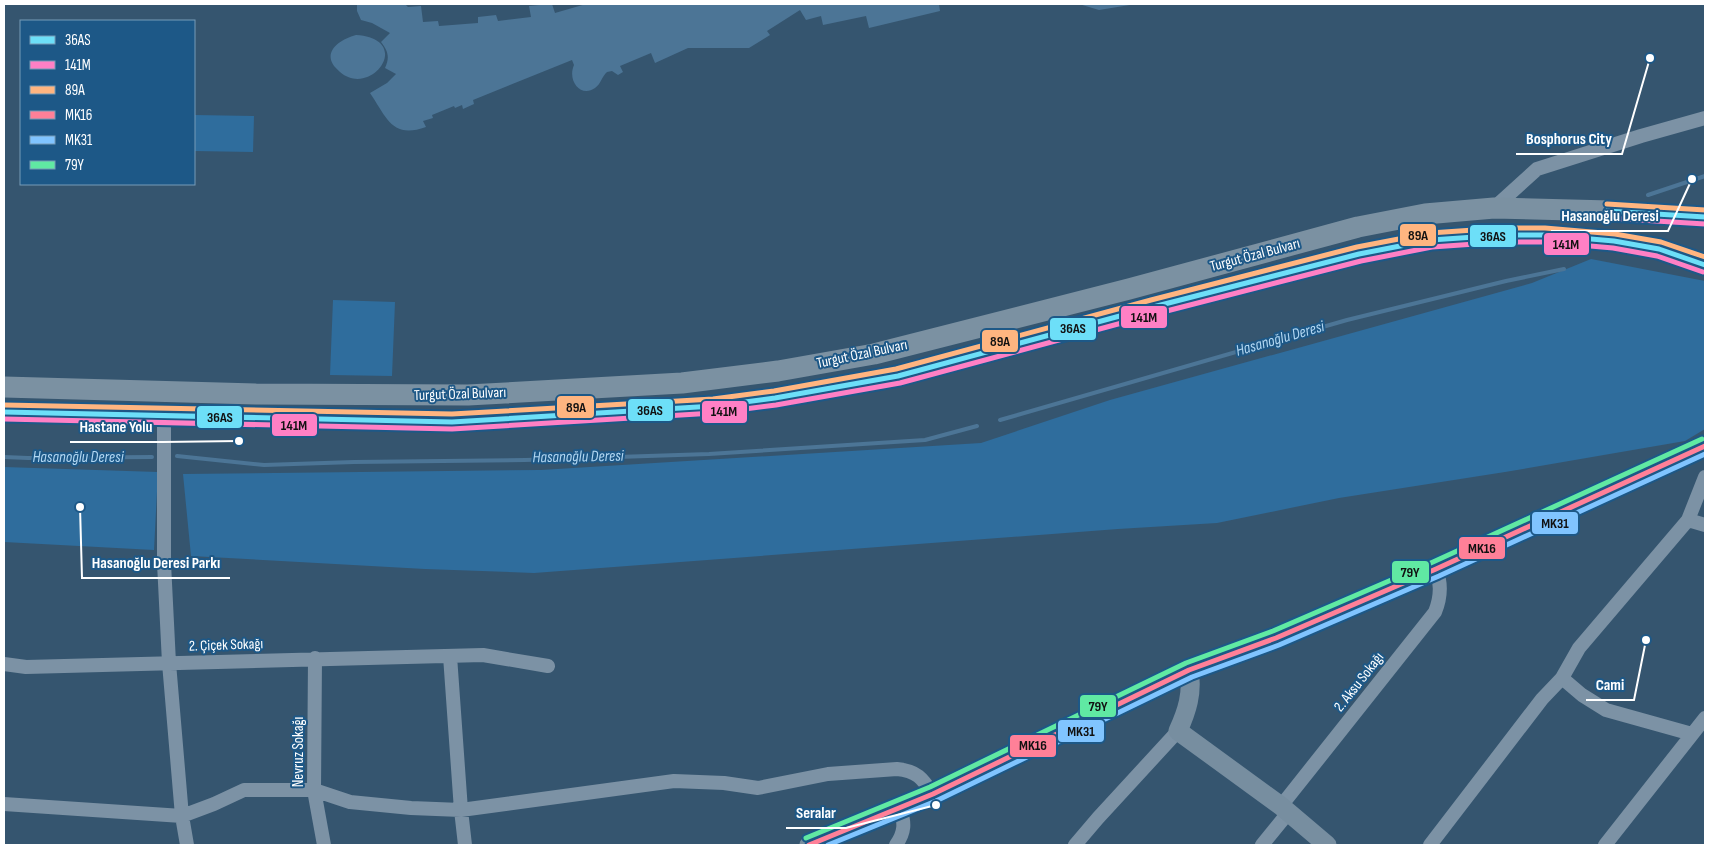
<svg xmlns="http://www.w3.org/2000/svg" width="1709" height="849" font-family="'Sofia Sans Condensed',sans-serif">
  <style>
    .green { fill: #2f6d9d }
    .water { fill: #4c7596 }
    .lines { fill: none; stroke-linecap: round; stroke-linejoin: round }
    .stream { stroke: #4c7596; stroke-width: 4 }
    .street { stroke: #7c92a5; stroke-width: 14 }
    .secondary { stroke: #778ea0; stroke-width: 19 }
    .primary { stroke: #7b91a2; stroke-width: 21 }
    .bus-1-casing { stroke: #1d5887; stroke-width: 9 }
    .bus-2-casing { stroke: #1d5887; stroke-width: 9 }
    .bus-3-casing { stroke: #1d5887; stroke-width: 9 }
    .bus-4-casing { stroke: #1d5887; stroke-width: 9 }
    .bus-5-casing { stroke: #1d5887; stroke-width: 9 }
    .bus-6-casing { stroke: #1d5887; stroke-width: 9 }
    .bus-1 { stroke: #6ddff8; stroke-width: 5 }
    .bus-2 { stroke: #ff80c5; stroke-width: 5 }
    .bus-3 { stroke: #ffb580; stroke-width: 5 }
    .bus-4 { stroke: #ff8098; stroke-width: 5 }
    .bus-5 { stroke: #80c4ff; stroke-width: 5 }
    .bus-6 { stroke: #60e9a3; stroke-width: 5 }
    .labels { text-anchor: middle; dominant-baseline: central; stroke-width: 4; stroke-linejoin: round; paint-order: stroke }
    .street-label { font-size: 15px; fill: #fff; stroke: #1d5887 }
    .water-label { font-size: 16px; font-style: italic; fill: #b2d7f2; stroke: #1d5887 }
    .leader { fill: none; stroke: #fff; stroke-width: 2 }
    .callout-dot { fill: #fff; stroke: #1d5887; stroke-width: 2 }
    .callout-label { font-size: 16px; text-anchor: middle; font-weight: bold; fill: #fff; stroke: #1d5887; stroke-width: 4; stroke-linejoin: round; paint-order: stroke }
    .line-badge { stroke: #1d5887; stroke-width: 2 }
    .pale-badge-label { font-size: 14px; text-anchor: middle; font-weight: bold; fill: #111 }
  </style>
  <rect width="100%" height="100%" fill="#35556f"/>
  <path class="green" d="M194,115L254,116L253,152L194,151Z
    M1591,259L1705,281V429L1685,441L1505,472L1339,498L1217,523L1118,529L534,573L425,569L191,556L183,474L541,470L981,443L1110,400L1532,283Z
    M333,300L395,302L392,376L330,375Z
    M4,467L158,472L154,550L4,542Z"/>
  <path class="water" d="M357,4H405L408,7L421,6L423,22L438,21L439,26L478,23V17L496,15L498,21L531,17L529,6L550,4H552L555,13L586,4H939L940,11L869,28L866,16L823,25L821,16L806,20L800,10L767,31L770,35L749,48H688L655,63L651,53L620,66L623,72L618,75L612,71L607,72C602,76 601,84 595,88C581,98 567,81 574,65L572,60L473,100L474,104L463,109L462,105L455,108L454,106L432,115L433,118L423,121L426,127C392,139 387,118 370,93L387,83L396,74L385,68C390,57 388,51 381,42L390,33L372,23L361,20L357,11Z
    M1079,4H1136L1099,10Z
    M356,35C415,39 371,99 340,72C319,55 337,40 356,35Z"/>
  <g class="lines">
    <path class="stream" d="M1648,195L1705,176
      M1000,420L1347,320L1506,281L1564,269
      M177,456L264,465L354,462L525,460L709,454L925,440L977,426
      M4,457L28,458L152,457"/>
    <path class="street" d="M1494,208L1537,169L1641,136L1705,118
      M164,416V563L169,663L182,816L187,845
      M1688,520L1705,525
      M450,656L461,810L465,845
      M315,658L314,790L324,845
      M4,664L26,667L483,655L548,666
      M1562,678L1582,695L1606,710L1692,734
      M4,804L182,816L214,804L244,790H314L350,802L411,808L461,810L674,781L724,783L758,788L828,774L897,769C917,771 922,778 933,794
      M1281,806L1435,612C1441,597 1442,584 1436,569
      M896,845C905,832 905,823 900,808
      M1075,845L1098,818L1178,731
      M1262,845L1288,813
      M1430,845L1542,699L1562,678L1579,648L1688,520L1705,477
      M1605,845L1705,718"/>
    <path class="secondary" d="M1189,670C1193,693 1187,711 1178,731L1281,806L1327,845
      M809,845L933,794L1189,670L1276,638L1436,569L1705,446"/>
    <path class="primary" d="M4,387L256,394L468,395L682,383L778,371L874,354L1129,289L1358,227L1425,214L1494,208L1610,211L1705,217
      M4,412L452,422L714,406L775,398L898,376L1153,307L1359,254L1431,240L1504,235H1545L1614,241L1659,249L1705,265"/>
    <g class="bus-1-casing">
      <path id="bus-1" d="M1607,211L1705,217
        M4,412L452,422L714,406L775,398L898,376L1153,307L1359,254L1431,240L1504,235H1545L1614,241L1659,249L1705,265"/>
    </g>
    <g class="bus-2-casing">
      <path id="bus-2" d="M1607,218L1705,224
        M4,419L452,429L714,413L776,405L900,383L1155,314L1361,261L1432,247L1504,242H1545L1613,248L1657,256L1703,272"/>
    </g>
    <g class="bus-3-casing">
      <path id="bus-3" d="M1607,204L1705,210
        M4,405L452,414L713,399L774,391L896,369L1151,300L1357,247L1430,233L1503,228H1545L1615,234L1661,242L1705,257"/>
    </g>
    <g class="bus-4-casing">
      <path id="bus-4" d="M809,845L933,794L1189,670L1276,638L1436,569L1705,446"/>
    </g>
    <g class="bus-5-casing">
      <path id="bus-5" d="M828,845L936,801L1192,677L1279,645L1439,576L1705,454"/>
    </g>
    <g class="bus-6-casing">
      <path id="bus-6" d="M806,838L930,787L1186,663L1273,631L1433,562L1702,439"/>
    </g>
    <use href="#bus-1" class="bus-1"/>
    <use href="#bus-2" class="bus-2"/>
    <use href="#bus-3" class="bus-3"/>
    <use href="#bus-4" class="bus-4"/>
    <use href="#bus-5" class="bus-5"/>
    <use href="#bus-6" class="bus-6"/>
  </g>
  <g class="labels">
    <g class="street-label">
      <text transform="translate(1255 255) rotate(-15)">Turgut Özal Bulvarı</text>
      <text transform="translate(862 354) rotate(-12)">Turgut Özal Bulvarı</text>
      <text transform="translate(460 394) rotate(-2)">Turgut Özal Bulvarı</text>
      <text transform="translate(226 645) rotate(-2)">2. Çiçek Sokağı</text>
      <text transform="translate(1359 682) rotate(-52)">2. Aksu Sokağı</text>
      <text transform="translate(298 752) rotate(-90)">Nevruz Sokağı</text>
    </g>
    <g class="water-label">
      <text transform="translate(1280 339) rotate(-16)">Hasanoğlu Deresi</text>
      <text x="78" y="457">Hasanoğlu Deresi</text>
      <text transform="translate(578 457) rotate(-1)">Hasanoğlu Deresi</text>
    </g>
  </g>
  <path class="leader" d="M1650 58L1622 154H1516M1692 179L1668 231H1551M239 441L163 442H70M80 507L82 578H230M1646 640L1634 700H1586M936 805L846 828H786"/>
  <g class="callout-dot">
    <circle cx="1650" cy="58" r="5"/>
    <circle cx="1692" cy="179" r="5"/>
    <circle cx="239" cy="441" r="5"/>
    <circle cx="80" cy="507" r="5"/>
    <circle cx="1646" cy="640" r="5"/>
    <circle cx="936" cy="805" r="5"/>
  </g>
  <g class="callout-label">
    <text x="1569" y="144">Bosphorus City</text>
    <text x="1610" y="221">Hasanoğlu Deresi</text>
    <text x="116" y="432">Hastane Yolu</text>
    <text x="156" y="568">Hasanoğlu Deresi Parkı</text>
    <text x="1610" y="690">Cami</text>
    <text x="816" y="818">Seralar</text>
  </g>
  <g class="line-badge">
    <rect x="1399" y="223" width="38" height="24" rx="5" fill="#ffb580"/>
    <rect x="1469" y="224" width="48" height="24" rx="5" fill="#6ddff8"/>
    <rect x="1543" y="232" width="47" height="24" rx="5" fill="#ff80c5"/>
    <rect x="1120" y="305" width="48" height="24" rx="5" fill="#ff80c5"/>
    <rect x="1049" y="317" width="48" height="24" rx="5" fill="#6ddff8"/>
    <rect x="981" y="329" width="38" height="24" rx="5" fill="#ffb580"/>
    <rect x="556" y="395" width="39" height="24" rx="5" fill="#ffb580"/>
    <rect x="627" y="398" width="47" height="24" rx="5" fill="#6ddff8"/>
    <rect x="701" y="400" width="47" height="24" rx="5" fill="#ff80c5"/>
    <rect x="196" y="405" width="47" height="24" rx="5" fill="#6ddff8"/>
    <rect x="271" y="413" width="47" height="24" rx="5" fill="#ff80c5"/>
    <rect x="1531" y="511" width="48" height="24" rx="5" fill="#80c4ff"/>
    <rect x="1458" y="536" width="48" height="24" rx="5" fill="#ff8098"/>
    <rect x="1391" y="560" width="39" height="24" rx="5" fill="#60e9a3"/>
    <rect x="1079" y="694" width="38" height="24" rx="5" fill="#60e9a3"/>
    <rect x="1057" y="719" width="48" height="24" rx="5" fill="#80c4ff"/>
    <rect x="1009" y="734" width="48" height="24" rx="5" fill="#ff8098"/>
  </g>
  <g class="pale-badge-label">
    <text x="1418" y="240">89A</text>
    <text x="1493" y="241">36AS</text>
    <text x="1566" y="249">141M</text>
    <text x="1144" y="322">141M</text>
    <text x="1073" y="333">36AS</text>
    <text x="1000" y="346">89A</text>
    <text x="576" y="412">89A</text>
    <text x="650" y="415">36AS</text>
    <text x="724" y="416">141M</text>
    <text x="220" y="422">36AS</text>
    <text x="294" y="430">141M</text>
    <text x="1555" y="528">MK31</text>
    <text x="1482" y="553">MK16</text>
    <text x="1410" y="577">79Y</text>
    <text x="1098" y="711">79Y</text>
    <text x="1081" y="736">MK31</text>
    <text x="1033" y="750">MK16</text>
  </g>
  <rect width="1709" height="849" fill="none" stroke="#ffffff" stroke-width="10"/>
  <rect x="20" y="20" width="175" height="165" fill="#1d5887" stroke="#779bb7"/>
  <rect x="30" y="36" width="25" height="8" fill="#6ddff8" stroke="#779bb7"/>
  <text x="65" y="45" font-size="15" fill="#ffffff">36AS</text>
  <rect x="30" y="61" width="25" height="8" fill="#ff80c5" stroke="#779bb7"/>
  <text x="65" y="70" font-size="15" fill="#ffffff">141M</text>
  <rect x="30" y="86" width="25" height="8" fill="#ffb580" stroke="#779bb7"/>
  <text x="65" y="95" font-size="15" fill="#ffffff">89A</text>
  <rect x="30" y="111" width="25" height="8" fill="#ff8098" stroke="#779bb7"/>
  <text x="65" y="120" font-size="15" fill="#ffffff">MK16</text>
  <rect x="30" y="136" width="25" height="8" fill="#80c4ff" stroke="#779bb7"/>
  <text x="65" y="145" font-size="15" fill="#ffffff">MK31</text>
  <rect x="30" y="161" width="25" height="8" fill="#60e9a3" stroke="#779bb7"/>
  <text x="65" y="170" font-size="15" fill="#ffffff">79Y</text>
</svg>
